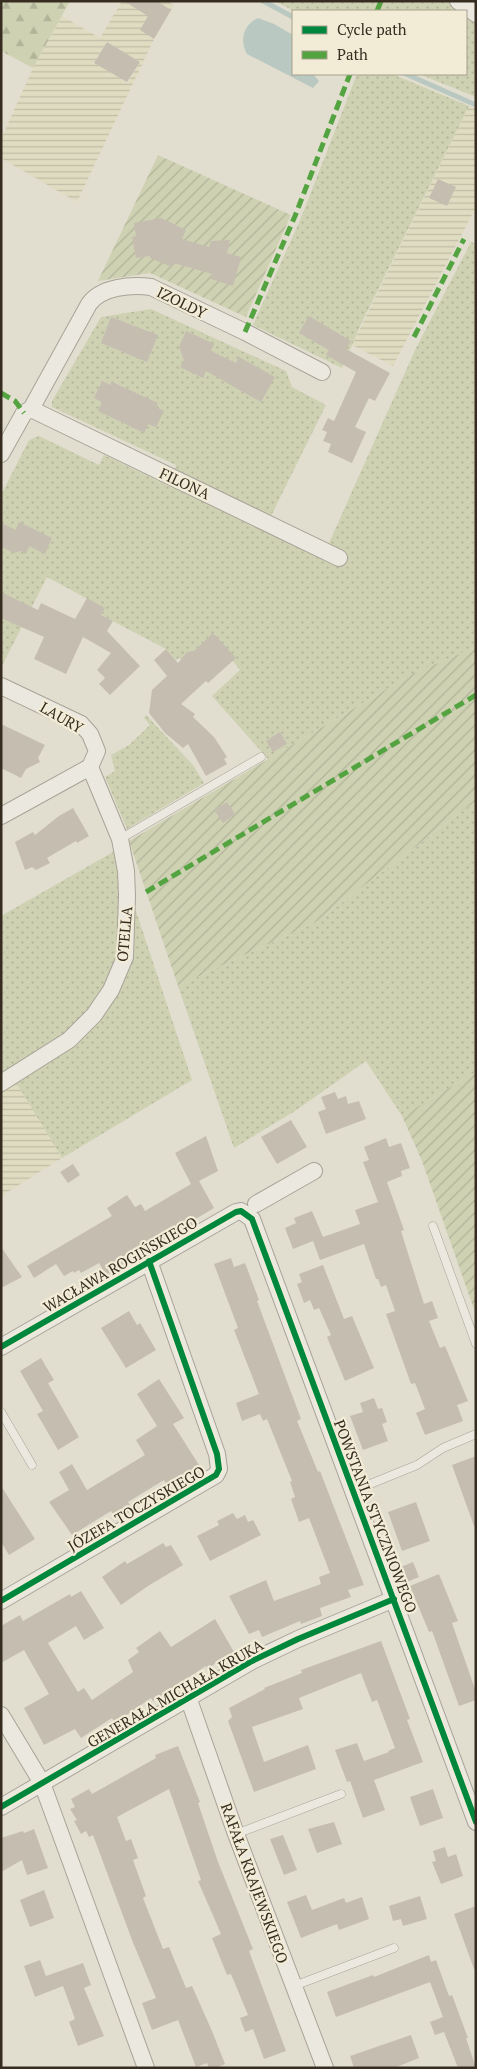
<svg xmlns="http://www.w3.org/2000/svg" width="477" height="2069" font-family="'PT Serif',serif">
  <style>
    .farmland { fill: url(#farmland-rules); fill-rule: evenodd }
    .grass { fill: url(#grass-dots) }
    .forest { fill: url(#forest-firs) }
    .garden { fill: url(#garden-furrows) }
    .water { fill: #b9c8c0 }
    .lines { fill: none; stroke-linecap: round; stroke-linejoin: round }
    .stream { stroke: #b9c8c0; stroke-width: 5 }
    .building { fill: #c5bdb0 }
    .lane-casing { stroke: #a8a397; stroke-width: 9 }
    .street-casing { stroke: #a8a397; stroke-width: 18 }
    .lane { stroke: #ebe8e0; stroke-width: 8 }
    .street { stroke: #ebe8e0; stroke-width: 16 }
    .quiet { stroke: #53a441; stroke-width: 5; stroke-dasharray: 10 5; stroke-linecap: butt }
    .cycleway-casing { stroke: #f2ecd6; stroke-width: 9 }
    .cycleway { stroke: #00873e; stroke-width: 6 }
    .labels { text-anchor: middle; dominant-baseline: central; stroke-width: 4.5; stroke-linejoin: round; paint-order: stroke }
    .street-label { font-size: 15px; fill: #362c20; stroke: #f2ecd6 }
  </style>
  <defs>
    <pattern id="farmland-rules" width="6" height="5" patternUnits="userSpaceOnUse" patternTransform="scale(1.25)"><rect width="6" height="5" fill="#e0dcc1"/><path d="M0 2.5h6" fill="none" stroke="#c1bda6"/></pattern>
    <pattern id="grass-dots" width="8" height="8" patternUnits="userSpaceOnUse" patternTransform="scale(1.25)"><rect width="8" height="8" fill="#cfd1b3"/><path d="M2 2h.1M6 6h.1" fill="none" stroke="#b2b49a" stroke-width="1.8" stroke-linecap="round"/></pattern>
    <pattern id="forest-firs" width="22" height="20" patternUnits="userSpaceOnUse" patternTransform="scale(1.25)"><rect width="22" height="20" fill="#cfd1b3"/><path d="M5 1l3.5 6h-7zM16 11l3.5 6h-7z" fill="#b2b49a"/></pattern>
    <pattern id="garden-furrows" width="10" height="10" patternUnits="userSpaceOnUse" patternTransform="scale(1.25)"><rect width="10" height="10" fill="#cfd1b3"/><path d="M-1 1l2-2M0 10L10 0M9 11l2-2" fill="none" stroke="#b2b49a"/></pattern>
  </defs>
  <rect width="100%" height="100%" fill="#e2decf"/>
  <path class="farmland" d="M122,1H168L174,5L154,39L77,202L1,158V139L33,68L62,16L100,38ZM107,42L140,62L128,82L94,63Z
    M469,106L476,109V207L393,366L352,345Z
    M17,1083L62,1158L1,1196V1094Z"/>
  <path class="grass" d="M275,1H458L476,14V97L419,74H466V11H294Z
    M357,74H392L469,106L362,322L342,368L253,325L301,218Z
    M471,242L476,244V647L414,673L268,759L212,696L240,670L214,638L184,663L179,658L176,660L166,649L101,615L104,608L47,577L1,668V495L29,440L39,436L99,465L104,455L169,486L176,465L52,407V401L101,317L151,309L286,371L292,387L326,405L271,516L329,543L416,348Z
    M146,715L193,765L204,783L127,829L105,777L115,771L111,755L129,745L150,725L144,718Z
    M476,801V1072L402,1116L366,1061L295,1111L234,1148L178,986L316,922Z
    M113,852L137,914L192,1080L62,1158L17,1084L1,1094V916Z"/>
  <path class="forest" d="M1,1H70L33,68L1,51Z"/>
  <path class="garden" d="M158,155L291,215L246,317L150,273L98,281Z
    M476,647V801L316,922L178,986L129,841L414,673Z
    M476,1072V1315L422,1161L402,1116Z"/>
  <path class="water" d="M258,18L274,24L293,35V74H313L319,81L313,88L247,54C239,40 244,24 258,18Z"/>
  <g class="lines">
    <path class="stream" d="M263,1L293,17
      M406,74L476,105"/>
  </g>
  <path class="building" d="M124,1H157L171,10L154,39L140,30L148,16Z
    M107,42L140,62L127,82L94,63Z
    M438,179L456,187L447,206L429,198Z
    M161,218L186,230L182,239L209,247L211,241L230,240L227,253L241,257L233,286L211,279L212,274L174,263L172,267L150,258V256L136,258L132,237L136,236L134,223Z
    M309,316L351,341L346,349L390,373L375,401L369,398L355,427L366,432L352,463L328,452L331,444L323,441L327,432L322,430L328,418L334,421L356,372L326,355L329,350L299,333Z
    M111,317L158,335L147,362L101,343Z
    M186,331L214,344L211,351L236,363L239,357L275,377L261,402L206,371L203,378L180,367L184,360L179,347Z
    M102,381L110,385L112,382L158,403L156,407L164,411L156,427L148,424L144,433L98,411L102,402L94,398Z
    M19,522L52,538L45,554L29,546L26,554L20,551L14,553L1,547V523L16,530Z
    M1,592L38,610L41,603L75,619L87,598L105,608L101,615L113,621L107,631L140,666L110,695L99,684L105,678L97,670L111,653L83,637L66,674L34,659L44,637L1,618Z
    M213,633L236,658L208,683L206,681L181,704L195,714L193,717L214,737L227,757L224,759L227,764L206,776L188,744L183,748L165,733L149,713L152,690L167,676L154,660L166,649L178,663L187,652L194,651Z
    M1,724L45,745L38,758L40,762L26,769L21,778L1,768Z
    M280,732L287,744L273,752L266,741Z
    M227,802L235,814L223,823L214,810Z
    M73,808L89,836L77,843L76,841L47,858L50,863L36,870L32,867L25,870L15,842L33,832L35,835L59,816Z
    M335,1092L338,1099L346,1096L348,1104L359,1101L366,1119L326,1134L318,1112L326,1109L321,1097Z
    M291,1120L307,1147L277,1164L261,1137Z
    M206,1136L218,1171L199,1181L214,1208L194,1220L196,1223L177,1235L175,1232L106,1275L99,1263L81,1273L79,1270L74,1273L73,1271L64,1276L56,1264L34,1278L27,1266L112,1216L107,1208L127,1195L135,1207L141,1204L145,1211L191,1184L175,1153Z
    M386,1138L389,1147L401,1143L410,1168L401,1171L402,1176L387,1182L404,1230L401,1231L424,1304L432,1301L438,1318L429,1321L440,1348L445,1346L468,1401L457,1405L463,1421L425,1435L416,1413L425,1409L415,1383L411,1384L386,1314L395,1311L386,1285L381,1287L378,1279H376L364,1244L320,1260L313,1241L293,1249L285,1228L296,1223L294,1218L312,1211L323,1237L360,1224L355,1210L378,1202L363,1162L369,1160L364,1147Z
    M73,1164L80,1175L68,1183L60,1172Z
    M1,1247L22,1277L1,1288Z
    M231,1258L234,1267L245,1263L259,1300L257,1301L301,1419L297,1421L318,1472L320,1471L364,1585L348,1590L351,1597L320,1608L322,1616L301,1624L300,1621L262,1637L259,1630L249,1634L229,1596L266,1580L274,1601L321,1584L319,1577L330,1573L309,1518L299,1522L291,1499L295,1497L290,1482L292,1481L267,1419L263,1421L260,1414L242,1421L236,1403L259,1394L234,1330L238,1328L214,1264Z
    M323,1265L344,1319L352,1316L374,1368L345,1381L327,1337L331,1335L319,1308L314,1310L310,1300L304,1303L297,1284L302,1282L299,1274Z
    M129,1311L137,1325L140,1323L156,1350L126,1368L101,1328Z
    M41,1358L54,1380L48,1383L79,1437L58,1450L37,1414L43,1411L20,1371Z
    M159,1379L184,1418L173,1424L199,1465L167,1486L164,1480L128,1502L133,1510L117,1520L111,1511L72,1535L49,1502L69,1490L59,1472L72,1464L87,1490L145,1455L136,1440L157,1426L137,1394Z
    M374,1398L378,1409L382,1408L387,1422L382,1424L388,1441L363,1450L350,1416L363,1412L360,1403Z
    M476,1456V1525L474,1526L452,1465Z
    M1,1486L35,1539L9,1555L1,1542Z
    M416,1502L430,1541L402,1551L388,1512Z
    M233,1513L237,1519L245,1515L248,1522L253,1520L261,1535L210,1561L197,1536L219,1525L217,1521Z
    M163,1543L166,1547L171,1545L183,1565L148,1586L121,1605L102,1577L125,1561L127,1564Z
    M413,1562L419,1577L402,1584L396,1569Z
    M439,1574L458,1621L452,1623L476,1692V1700L459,1706L432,1631L429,1632L410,1586Z
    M81,1591L104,1628L84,1640L76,1626L48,1643L78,1692L84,1688L92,1700L133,1672L128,1660L139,1652L136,1648L160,1631L171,1647L215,1619L234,1652L207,1669L206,1666L153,1701L151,1698L115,1723L112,1718L81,1738L75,1729L44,1745L24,1708L49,1694L24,1650L1,1663V1626L20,1615L23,1621L70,1594L71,1597Z
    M381,1641L410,1719L407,1720L423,1762L374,1780L385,1810L363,1818L350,1781L347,1782L335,1750L357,1743L364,1761L389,1752L388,1751L395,1748L377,1700L372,1702L361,1673L299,1698L303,1709L252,1727L264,1762L308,1745L316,1769L254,1792L228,1721L232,1717L229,1708L265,1689L264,1688L302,1673L301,1670Z
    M178,1746L200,1802L198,1803L218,1862L253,1949L249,1951L286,2051L264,2059L253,2029L245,2032L240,2018L248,2015L231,1974L227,1975L212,1938L221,1934L198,1881L201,1880L169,1789L117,1817L126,1841L131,1839L138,1858L133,1860L146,1896L143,1898L163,1949L169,1947L186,1988L192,1986L212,2031L225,2064L216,2068H209L207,2063L196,2067L178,2020L152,2030L142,2003L156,1998L132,1940L93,1835L89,1837L86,1831L81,1834L74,1821L77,1820L70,1809L75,1807L71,1799L89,1789L92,1794L156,1758L155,1755Z
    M433,1789L443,1818L420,1826L410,1797Z
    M334,1822L342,1844L317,1853L308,1829Z
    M34,1829L48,1868L27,1875L22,1860L1,1872V1838L23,1831L24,1833Z
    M283,1835L297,1870L284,1875L270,1839Z
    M445,1847L448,1857L456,1854L463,1876L441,1884L432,1862L436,1861L433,1851Z
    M44,1890L54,1918L30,1927L20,1900Z
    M306,1895L312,1910L344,1898L346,1903L362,1897L369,1919L339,1930L337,1924L301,1938L287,1902Z
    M420,1896L427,1919L403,1926L401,1919L393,1921L389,1906Z
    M476,1906V1969H474L454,1914Z
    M429,1955L431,1962L436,1960L449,1996L452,1995L468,2038H466L476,2068H458L444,2032L435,2035L430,2022L443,2017L430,1982L336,2017L327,1992L373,1975L374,1977Z
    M40,1960L46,1976L83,1963L91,1985L84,1988L104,2036L78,2046L69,2022L75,2019L63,1986L35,1997L24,1966Z
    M411,2035L419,2058L394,2068H354L350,2056Z"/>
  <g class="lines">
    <g class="lane-casing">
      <path id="lane" d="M120,839L261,757
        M433,1226L476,1344
        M1,1412L32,1465
        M353,1491L417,1465L443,1448L476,1434
        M236,1834L341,1794
        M294,1986L394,1948"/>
    </g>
    <g class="street-casing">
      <path id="street" d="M458,1L476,14
        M31,409L339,558
        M1,454L24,413L31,409L89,304C101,287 131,284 151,287L245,332L322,372
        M1,686L81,724L90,734L97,751L90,767
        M1,816L90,767
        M1,1083L69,1040L94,1015L111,990L125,957L127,895L126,871L120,839L90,767
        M256,1204L314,1171
        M1,1347L236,1212L241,1211L252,1219L476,1822
        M1,1601L216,1475L219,1469L217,1454L149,1261
        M188,1697L236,1834L325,2068
        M1,1715L42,1783L146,2068
        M1,1807L252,1661L298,1639L394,1599"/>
    </g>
    <use href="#lane" class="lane"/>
    <use href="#street" class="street"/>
    <path class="quiet" d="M377,11L381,1
      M245,332L295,216L350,74
      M414,337L464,239
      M1,393L15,401L24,413
      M146,892L476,695"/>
    <g class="cycleway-casing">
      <path id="cycleway" d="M1,1347L236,1212L241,1211L252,1219L476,1822
        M1,1601L216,1475L219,1469L217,1454L149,1261
        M1,1807L252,1661L298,1639L394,1599"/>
    </g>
    <use href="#cycleway" class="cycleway"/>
  </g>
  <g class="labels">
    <g class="street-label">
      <text transform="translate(182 302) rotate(26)">IZOLDY</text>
      <text transform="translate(185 483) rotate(25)">FILONA</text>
      <text transform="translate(62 717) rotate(30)">LAURY</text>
      <text transform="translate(124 934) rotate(-85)">OTELLA</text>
      <text transform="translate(120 1264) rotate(-30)">WACŁAWA ROGIŃSKIEGO</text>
      <text transform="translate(136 1508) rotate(-30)">JÓZEFA TOCZYSKIEGO</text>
      <text transform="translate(376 1516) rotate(69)">POWSTANIA STYCZNIOWEGO</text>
      <text transform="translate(175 1693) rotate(-30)">GENERAŁA MICHAŁA KRUKA</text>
      <text transform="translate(255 1883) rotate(70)">RAFAŁA KRAJEWSKIEGO</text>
    </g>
  </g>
  <rect width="477" height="2069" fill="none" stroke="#362c20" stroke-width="5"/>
  <rect x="292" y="10" width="175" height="65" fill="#f2ecd6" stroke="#a79f8d"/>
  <rect x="302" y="26" width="25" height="8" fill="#00873e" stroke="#a79f8d"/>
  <text x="337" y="35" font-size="15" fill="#362c20">Cycle path</text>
  <rect x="302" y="51" width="25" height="8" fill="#53a441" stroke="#a79f8d"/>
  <text x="337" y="60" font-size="15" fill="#362c20">Path</text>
</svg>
